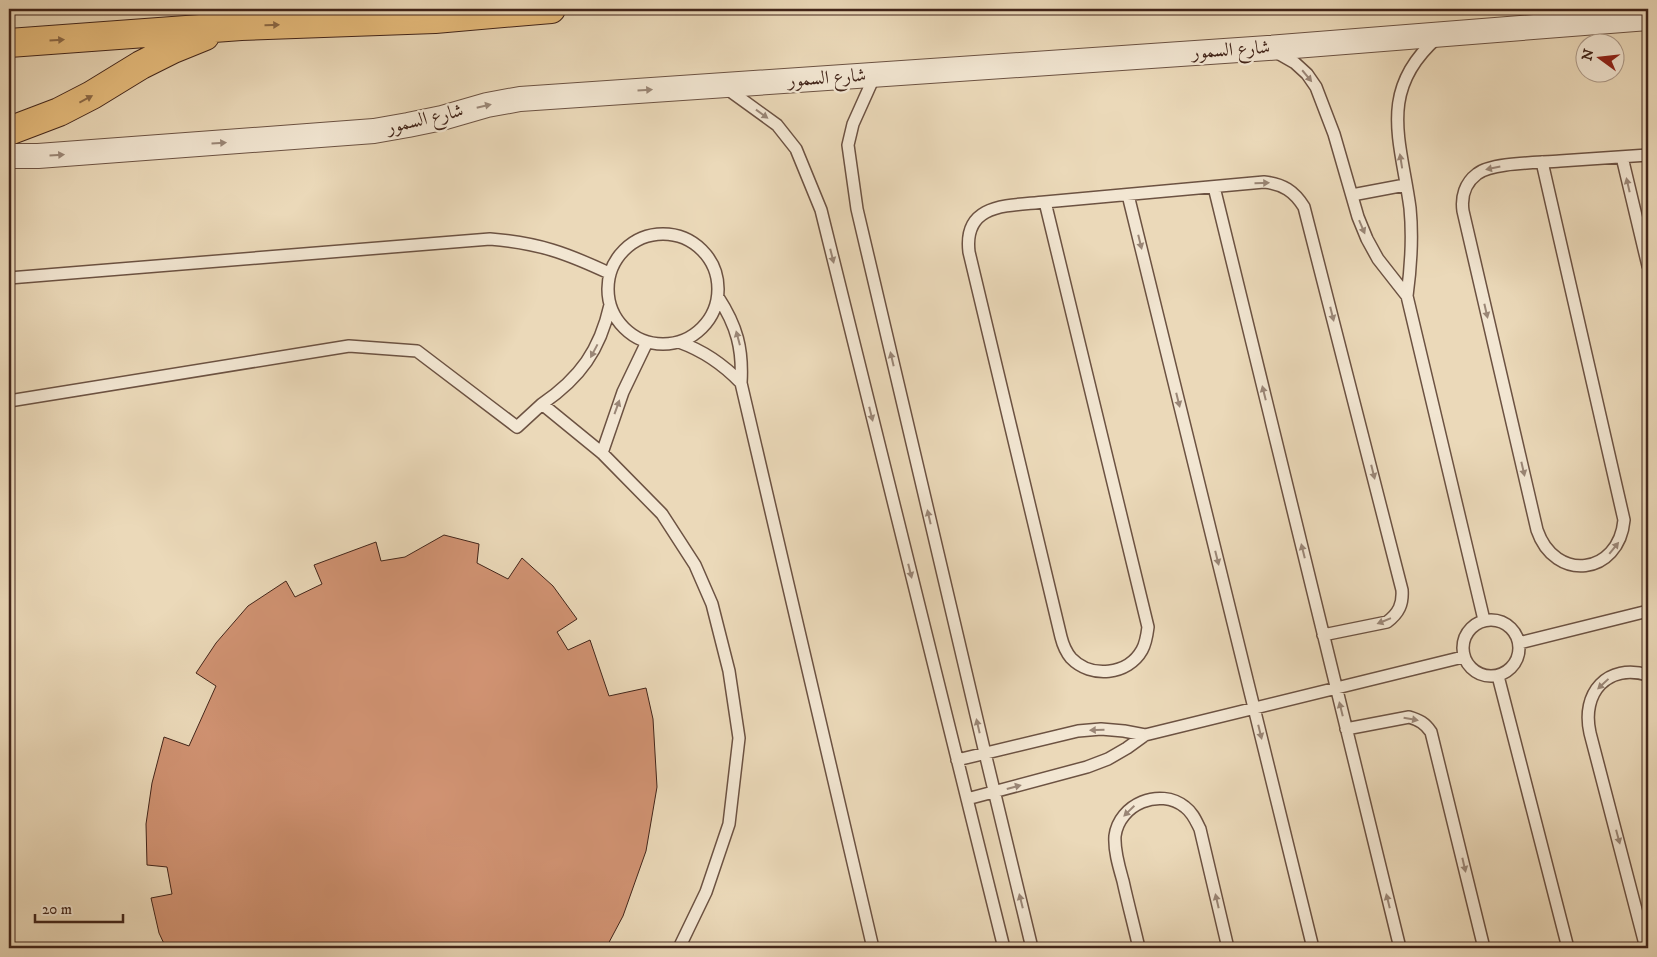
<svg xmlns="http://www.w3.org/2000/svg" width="1657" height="957" font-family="'IM FELL DW Pica',Amiri,serif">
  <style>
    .building { fill: #d19373; stroke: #42251a }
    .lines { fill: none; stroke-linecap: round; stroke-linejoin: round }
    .service-casing { stroke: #6c5242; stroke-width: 14 }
    .minor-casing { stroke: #6c5242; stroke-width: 26 }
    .primary-casing { stroke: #42251a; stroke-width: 30 }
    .service { stroke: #f2e6d2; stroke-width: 11 }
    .minor { stroke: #f2e6d2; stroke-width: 24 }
    .primary { stroke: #e6bc7c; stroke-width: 28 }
    .oneway { fill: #8c6946 }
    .oneway2 { fill: #9a8676 }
    .labels { text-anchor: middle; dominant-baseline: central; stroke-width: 4.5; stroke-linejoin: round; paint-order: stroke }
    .street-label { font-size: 19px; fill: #42251a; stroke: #f2e6d2 }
  </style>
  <rect width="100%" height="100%" fill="#ebd9b9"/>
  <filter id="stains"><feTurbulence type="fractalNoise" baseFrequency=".004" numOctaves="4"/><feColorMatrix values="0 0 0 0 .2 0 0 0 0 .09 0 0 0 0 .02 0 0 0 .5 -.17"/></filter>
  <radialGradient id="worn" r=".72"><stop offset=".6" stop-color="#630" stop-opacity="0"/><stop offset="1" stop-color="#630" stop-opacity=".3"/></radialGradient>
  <path class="building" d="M444,535L479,544L477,563L508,579L522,558L553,586L577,619L557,632L568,650L590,640L609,696L646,688L653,719L657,787L646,851L623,916L606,948H166L159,933L151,898L172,894L167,867L147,865L146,824L152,783L164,737L189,746L216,686L196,673L216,643L248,606L286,581L295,597L322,584L314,565L376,542L381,561L405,557Z"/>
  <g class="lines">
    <g class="service-casing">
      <path id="service" d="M1437,38C1377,91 1401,141 1410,208C1413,238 1411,266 1407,296L1484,620
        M1274,51L1295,63L1307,74L1316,87L1334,134L1358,217L1367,239L1378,259L1407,296
        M875,75L853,124L848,145L857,209L985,753L1032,948
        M726,88L777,125L796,149L821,210L1004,948
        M1622,157L1648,266
        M1542,162L1624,520C1619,575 1555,583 1537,530L1463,211C1461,197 1465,183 1477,174C1492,162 1540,163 1560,161C1589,159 1619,157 1648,155
        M1214,187L1400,948
        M1128,195L1313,948
        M1352,195L1405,185
        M1045,202L1148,627C1147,635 1146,643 1142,650C1128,675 1091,679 1071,658C1066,652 1063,645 1061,637L969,252C963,202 1009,206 1045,202Z
        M1045,202L1264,182C1283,184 1294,191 1304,207L1402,590C1403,604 1399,613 1387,622L1323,635
        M608 289a55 55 0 1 1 110 0a55 55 0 1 1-110 0Z
        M9,278L490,239C539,243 566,253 609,273
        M718,297C737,326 743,349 741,383L873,948
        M679,342C704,351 723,364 741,383
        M9,401L349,346L417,351L517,427L542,404L602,453L662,514L695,565L712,604L729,671L739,738L729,824L706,892L679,948
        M542,404C580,378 600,350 610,305
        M602,453L623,392L647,342
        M1463 648a28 28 0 1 1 56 0a28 28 0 1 1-56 0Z
        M1519,643L1648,611
        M1498,676L1568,948
        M1346,729L1409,717C1419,720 1425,723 1431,732L1484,948
        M957,760L1078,731L1101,729L1124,731L1145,735
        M967,799L1087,767L1108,759L1127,748L1145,735L1463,657
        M1139,948C1134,926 1128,904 1123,881C1119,867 1114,851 1115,836C1119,804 1160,787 1185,807C1193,813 1196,821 1200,829L1228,948
        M1646,948L1590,733C1581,693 1607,663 1648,675"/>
    </g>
    <g class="minor-casing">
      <path id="minor" d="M9,156H38L374,131L408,125L442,118L487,105L520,99L1268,48L1648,18"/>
    </g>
    <g class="primary-casing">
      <path id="primary" d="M9,43L241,26L435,19L551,9
        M9,131L59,112L92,95L141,65L173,49L205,36"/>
    </g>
    <use href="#service" class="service"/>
    <use href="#minor" class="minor"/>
    <use href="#primary" class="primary"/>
  </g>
  <defs><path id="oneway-solid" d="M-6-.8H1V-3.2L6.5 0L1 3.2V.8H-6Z" transform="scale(1.25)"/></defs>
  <g class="oneway">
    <use href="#oneway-solid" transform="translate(272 25) rotate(-2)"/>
    <use href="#oneway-solid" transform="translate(57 40) rotate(-4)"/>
    <use href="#oneway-solid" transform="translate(86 99) rotate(-28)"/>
  </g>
  <g class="oneway2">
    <use href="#oneway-solid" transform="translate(1307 76) rotate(50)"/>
    <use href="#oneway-solid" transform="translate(645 90) rotate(-4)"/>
    <use href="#oneway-solid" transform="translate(484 106) rotate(-13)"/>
    <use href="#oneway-solid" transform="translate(762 114) rotate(36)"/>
    <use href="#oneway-solid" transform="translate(219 143) rotate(-4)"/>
    <use href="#oneway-solid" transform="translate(57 155) rotate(-4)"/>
    <use href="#oneway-solid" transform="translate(1401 161) rotate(-99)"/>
    <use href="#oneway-solid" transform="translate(1493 168) rotate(168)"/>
    <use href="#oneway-solid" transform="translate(1262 183) rotate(-1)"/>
    <use href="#oneway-solid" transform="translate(1628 185) rotate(-103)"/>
    <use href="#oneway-solid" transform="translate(1362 227) rotate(67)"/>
    <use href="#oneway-solid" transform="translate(1140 242) rotate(76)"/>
    <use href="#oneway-solid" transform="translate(832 256) rotate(76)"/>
    <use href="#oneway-solid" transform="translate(1486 311) rotate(77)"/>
    <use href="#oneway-solid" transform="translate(1332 314) rotate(76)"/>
    <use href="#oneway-solid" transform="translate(738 338) rotate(-105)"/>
    <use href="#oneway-solid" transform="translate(594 351) rotate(118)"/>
    <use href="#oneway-solid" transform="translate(892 359) rotate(-103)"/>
    <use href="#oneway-solid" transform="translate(1264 393) rotate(-104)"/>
    <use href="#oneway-solid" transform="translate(1178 400) rotate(76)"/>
    <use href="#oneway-solid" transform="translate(617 407) rotate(-70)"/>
    <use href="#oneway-solid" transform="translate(871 414) rotate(76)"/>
    <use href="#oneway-solid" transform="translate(1523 469) rotate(77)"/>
    <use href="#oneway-solid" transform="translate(1373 472) rotate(76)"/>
    <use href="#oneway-solid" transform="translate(929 517) rotate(-103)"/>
    <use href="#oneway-solid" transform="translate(1614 548) rotate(-51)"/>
    <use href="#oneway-solid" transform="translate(1303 551) rotate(-104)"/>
    <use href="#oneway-solid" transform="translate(1217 558) rotate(76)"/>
    <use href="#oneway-solid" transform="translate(910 571) rotate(76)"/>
    <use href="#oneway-solid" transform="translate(1384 621) rotate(158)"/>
    <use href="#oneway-solid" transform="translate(1603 684) rotate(137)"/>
    <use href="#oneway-solid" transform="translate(1341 709) rotate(-104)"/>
    <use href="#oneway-solid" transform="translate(1411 719) rotate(10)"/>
    <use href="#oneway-solid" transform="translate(978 726) rotate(-103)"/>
    <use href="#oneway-solid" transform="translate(1097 730) rotate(178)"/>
    <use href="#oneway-solid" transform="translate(1260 732) rotate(76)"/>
    <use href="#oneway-solid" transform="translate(1014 787) rotate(-15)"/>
    <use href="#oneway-solid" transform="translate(1129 811) rotate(136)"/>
    <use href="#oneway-solid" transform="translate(1618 837) rotate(75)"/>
    <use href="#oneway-solid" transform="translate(1464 865) rotate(77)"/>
    <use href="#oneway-solid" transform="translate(1021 901) rotate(-104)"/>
    <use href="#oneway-solid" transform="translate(1217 901) rotate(-103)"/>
    <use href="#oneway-solid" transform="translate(1388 901) rotate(-104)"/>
  </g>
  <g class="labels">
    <g class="street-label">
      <text transform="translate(1231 50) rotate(-4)">شارع السمور</text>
      <text transform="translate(827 78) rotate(-4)">شارع السمور</text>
      <text transform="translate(425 119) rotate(-13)">شارع السمور</text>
    </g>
  </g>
  <rect width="1657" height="957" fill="none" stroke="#ebd9b9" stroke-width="30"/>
  <rect x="10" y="10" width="1637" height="937" fill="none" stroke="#42251a" stroke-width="2.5"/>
  <rect x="15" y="15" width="1627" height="927" fill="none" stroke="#42251a"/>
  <g transform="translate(1600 58) rotate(285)"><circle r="24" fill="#f2e6d2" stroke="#ac9988"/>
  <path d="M0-4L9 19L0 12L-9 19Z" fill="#8f2418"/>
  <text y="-8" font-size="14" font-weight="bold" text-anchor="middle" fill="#42251a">N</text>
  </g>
  <path d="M35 914v8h88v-8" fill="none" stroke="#42251a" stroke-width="2.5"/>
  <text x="42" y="914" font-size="15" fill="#42251a" stroke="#f2e6d2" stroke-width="4" paint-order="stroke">20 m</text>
  <rect width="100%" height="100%" filter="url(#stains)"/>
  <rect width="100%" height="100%" fill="url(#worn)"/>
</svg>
